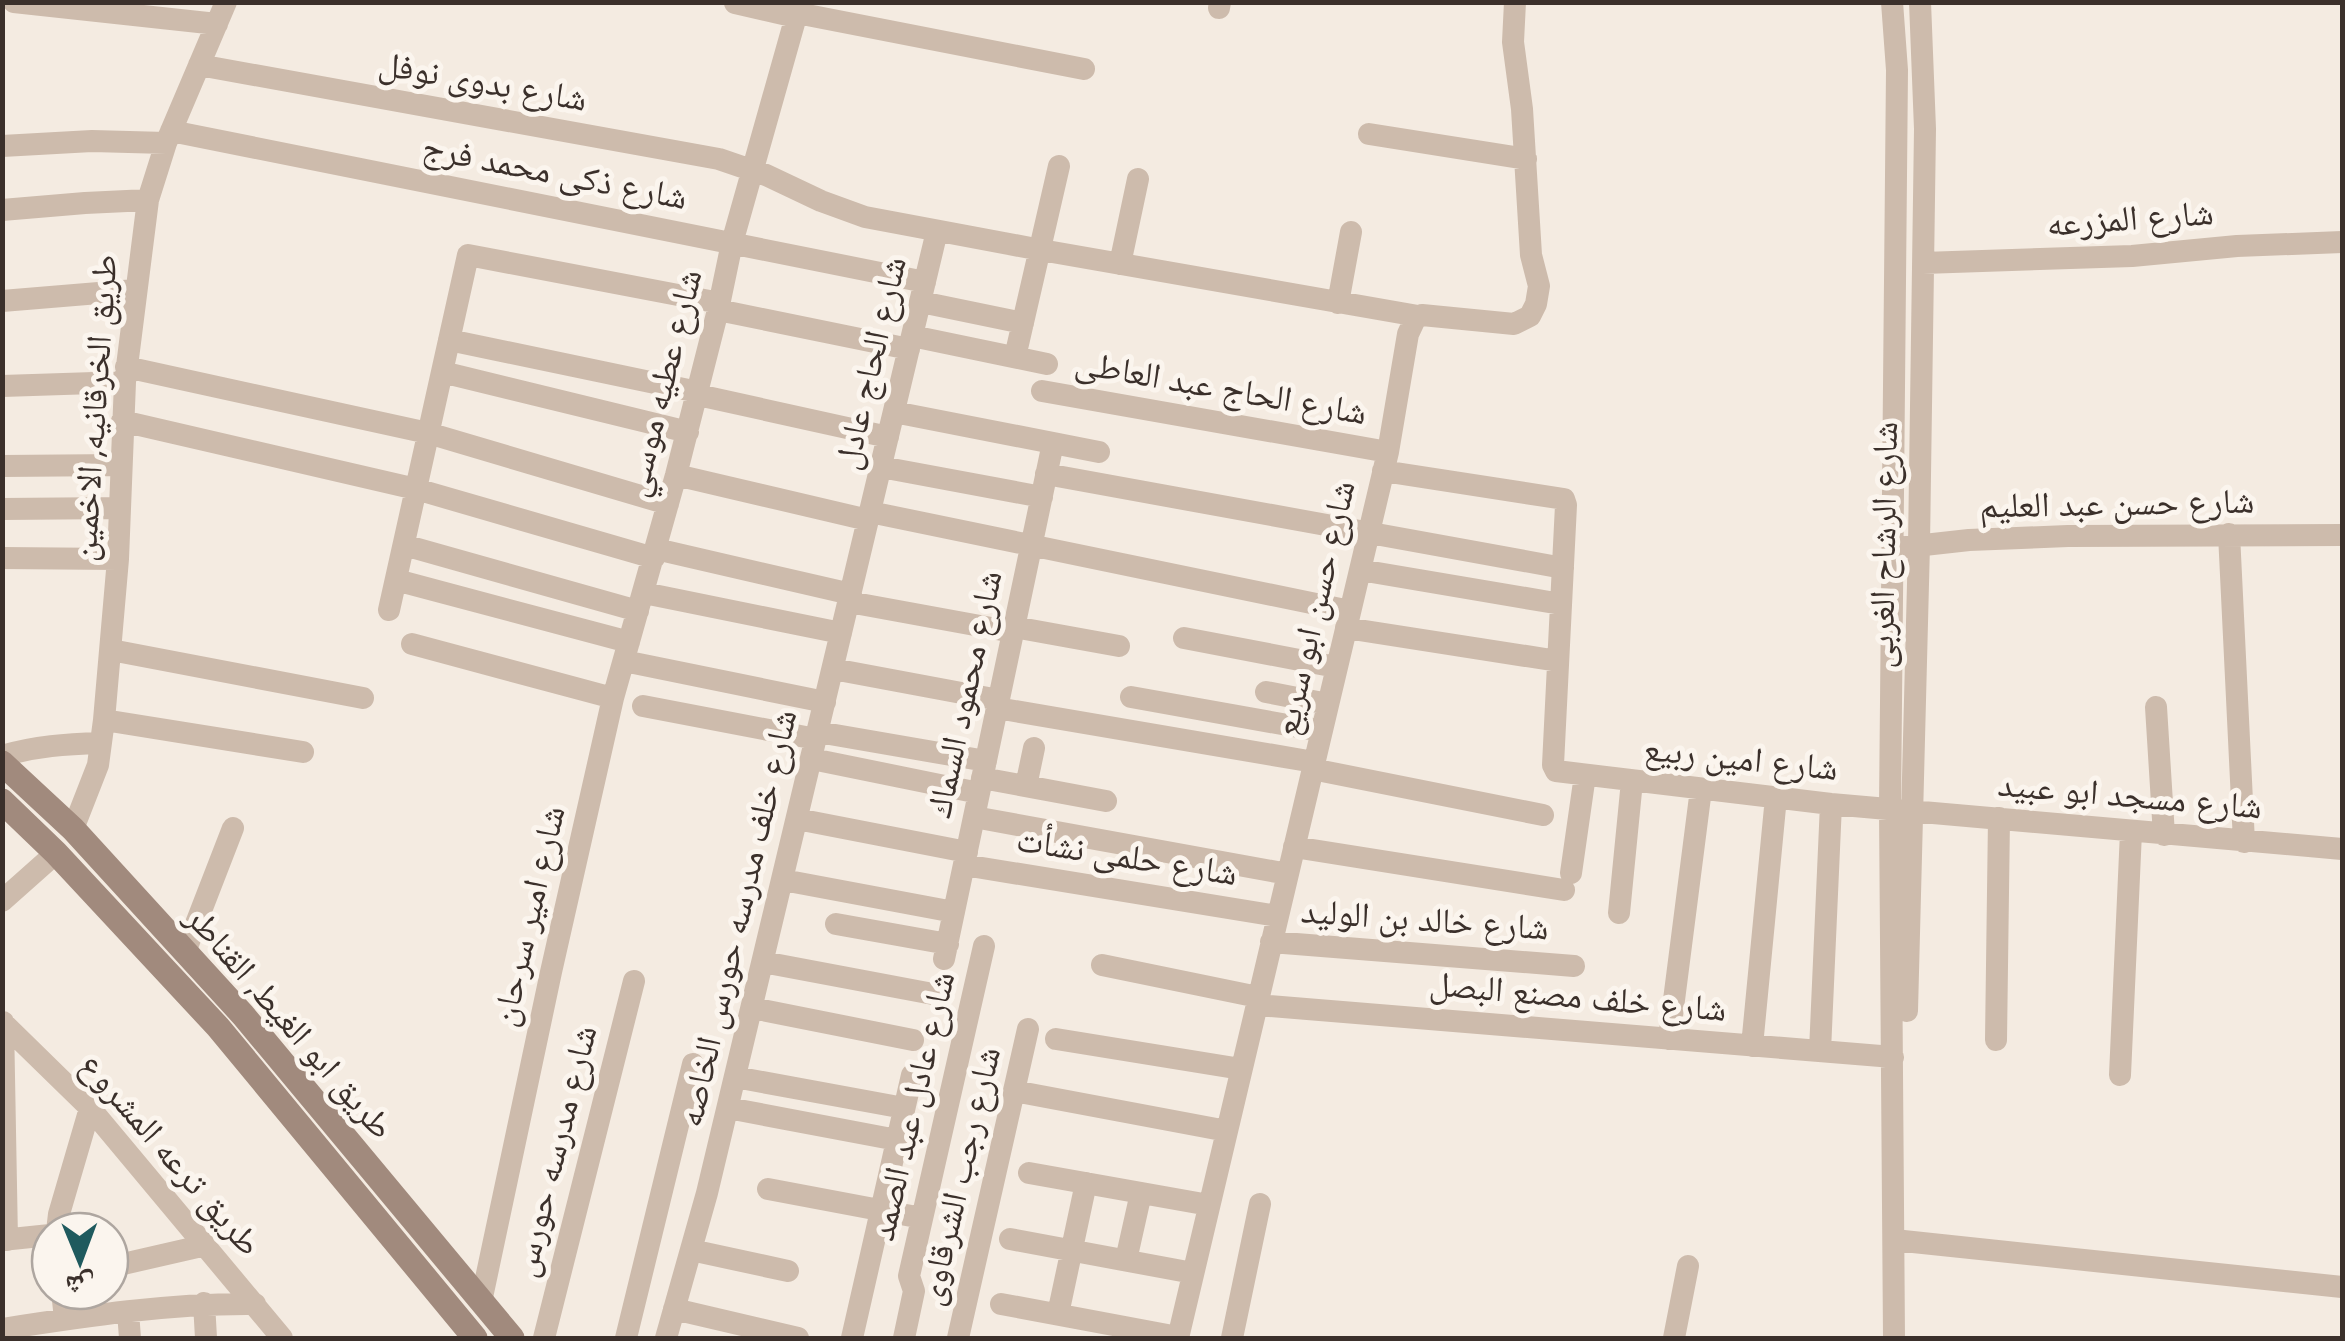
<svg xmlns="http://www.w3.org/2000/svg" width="2345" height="1341" font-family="'DM Sans','Noto Naskh Arabic',sans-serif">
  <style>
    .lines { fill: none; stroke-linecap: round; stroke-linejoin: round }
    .minor { stroke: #cdbbac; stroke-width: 22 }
    .secondary { stroke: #a18a7d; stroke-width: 25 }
    .labels { text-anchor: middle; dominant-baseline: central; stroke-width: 10; stroke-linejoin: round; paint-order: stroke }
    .street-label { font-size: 35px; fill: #3b302b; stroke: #fbf5ee }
  </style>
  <rect width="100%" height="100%" fill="#f4ebe1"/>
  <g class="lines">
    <path class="minor" d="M14,2L217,24
      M1892,2L1897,70L1890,809L1894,1338
      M735,3L796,17
      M1219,8L1220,2
      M797,13L1084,69
      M199,65L719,159L766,175L821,201L865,217L1041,250L1418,316
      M171,131L925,282
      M1369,134L1526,159
      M2,146L92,141L166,143
      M2,210L85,203L148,200
      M1923,263L2132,256L2237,246L2342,242
      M1120,264L1138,179
      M2,301L135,290
      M921,302L1023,323
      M1338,303L1351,232
      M718,310L909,349
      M912,336L1047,364
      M449,340L698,392
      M1015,357L1059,166
      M126,367L428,433L668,504
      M442,372L688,432
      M2,386L125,382
      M1042,391L1388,452
      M698,395L888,437
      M894,412L1099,452
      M122,421L416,489L654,558
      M2,466L120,465
      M881,467L1042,497
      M1383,471L1564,499L1566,505L1553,765L1556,771L1831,804L2342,849
      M1046,474L1563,568
      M676,475L868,520
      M2,509L119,508
      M870,512L1350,611
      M2229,534L2244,842
      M404,545L638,611
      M1906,547L1969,540L2068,536L2342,535
      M656,549L851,594
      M2,558L118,559
      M1360,570L1561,604
      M396,580L629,642
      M644,593L841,633
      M849,602L1013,632
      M389,610L468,255L720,303
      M1014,627L1119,646
      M1346,628L1558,661
      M1184,638L1336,667
      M412,644L613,698
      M111,650L363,698
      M624,661L825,702
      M833,669L999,700
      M1266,692L1328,704
      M1131,697L1321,731
      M643,706L816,739
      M2156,707L2164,835
      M997,708L1314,762
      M104,720L303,752
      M818,732L986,761
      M2,756C35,746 67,744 101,743
      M812,759L979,793
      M1312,769L1543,815
      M982,778L1106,801
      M1026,786L1034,748
      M974,817L1288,874
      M797,819L967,852
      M73,829L98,765L104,720L118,559L125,382L148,200L166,143L226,2
      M1294,847L1564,890
      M964,865L1278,916
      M1571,873L1585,775
      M783,880L954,912
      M2,901L56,853
      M1619,913L1632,781
      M836,924L948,944
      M1271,942L1574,966
      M185,952L233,828
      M944,959L1053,443
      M763,962L933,994
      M1102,965L1258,997
      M1257,1005L1893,1057
      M752,1008L913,1040
      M1907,1011L1919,545L1925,129L1920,2
      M2,1022L90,1108L282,1338
      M3,1022L7,1240
      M1056,1039L1241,1069
      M1669,1039L1701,789
      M1996,1040L1999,818
      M1752,1046L1776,797
      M1820,1051L1831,804
      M2120,1075L2131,832
      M735,1077L904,1108
      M1014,1091L1227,1131
      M728,1108L897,1140
      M1029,1173L1209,1205
      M768,1189L922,1218
      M57,1231L59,1214L90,1108
      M1010,1239L1193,1273
      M2,1240L50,1235
      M1894,1240L2342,1287
      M691,1250L788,1271
      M1126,1260L1141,1193
      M110,1267L206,1245
      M62,1291L65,1319
      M481,1302L551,972L613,698L676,475L718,310L732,243L800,2
      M204,1303L206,1338
      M1001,1304L1178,1337
      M674,1309L798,1338
      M128,1312L130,1338
      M1058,1314L1086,1183
      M2,1329C86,1316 170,1303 255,1304
      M544,1338L634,981
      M626,1338L693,1064
      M666,1338L707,1193L937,231
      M852,1338L912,1075
      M904,1338L914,1291L909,1276L984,946
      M958,1338L1028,1029
      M1178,1338L1388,452L1408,334L1415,319L1422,315L1514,324L1530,316L1536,304L1539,286L1531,255L1522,109L1513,42L1515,2
      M1232,1338L1260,1204
      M1674,1338L1688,1266"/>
    <path class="secondary" d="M2,763L73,829L243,1015L512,1338
      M2,801L56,853L218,1027L475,1338"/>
  </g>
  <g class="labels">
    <g class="street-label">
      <text transform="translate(483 81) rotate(10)">شارع بدوى نوفل</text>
      <text transform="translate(555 172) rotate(11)">شارع ذكى محمد فرج</text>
      <text transform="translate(2130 218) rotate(-4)">شارع المزرعه</text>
      <text transform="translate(870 363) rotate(-77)">شارع الحاج عادل</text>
      <text transform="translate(662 383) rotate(-76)">شارع عطيه موسي</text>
      <text transform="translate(1221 387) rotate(10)">شارع الحاج عبد العاطى</text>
      <text transform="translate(94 408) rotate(-86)">طريق الخرقانيه, الاخمين</text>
      <text transform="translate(2117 503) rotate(-1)">شارع حسن عبد العليم</text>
      <text transform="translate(1883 545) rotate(-89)">شارع الرشاح الغربى</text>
      <text transform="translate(1314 608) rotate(-77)">شارع حسن ابو سريع</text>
      <text transform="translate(964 694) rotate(-78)">شارع محمود السماك</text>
      <text transform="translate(1741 758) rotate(6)">شارع امين ربيع</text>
      <text transform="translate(2130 795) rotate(5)">شارع مسجد ابو عبيد</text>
      <text transform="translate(1127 856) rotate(9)">شارع حلمى نشأت</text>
      <text transform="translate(528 916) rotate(-77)">شارع امير سرحان</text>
      <text transform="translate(737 918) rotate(-77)">شارع خلف مدرسه حورس الخاصه</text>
      <text transform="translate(1425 919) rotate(4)">شارع خالد بن الوليد</text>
      <text transform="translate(1578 996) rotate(5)">شارع خلف مصنع البصل</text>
      <text transform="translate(290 1022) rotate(49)">طريق ابو الغيط, القناطر</text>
      <text transform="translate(912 1106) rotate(-77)">شارع عادل عبد الصمد</text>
      <text transform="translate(554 1151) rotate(-76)">شارع مدرسه حورس</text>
      <text transform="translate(171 1154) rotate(49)">طريق ترعه المشروع</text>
      <text transform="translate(959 1176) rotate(-77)">شارع رجب الشرقاوى</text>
    </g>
  </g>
  <rect width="2345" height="1341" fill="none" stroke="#3b302b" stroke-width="10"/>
  <g transform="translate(80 1261) rotate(179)"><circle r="48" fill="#fbf5ee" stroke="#aea6a0" stroke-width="2.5"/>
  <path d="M0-8L18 38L0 25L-18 38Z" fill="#1f5a5e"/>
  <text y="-15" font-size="28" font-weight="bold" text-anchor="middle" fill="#3b302b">ش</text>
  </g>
</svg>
